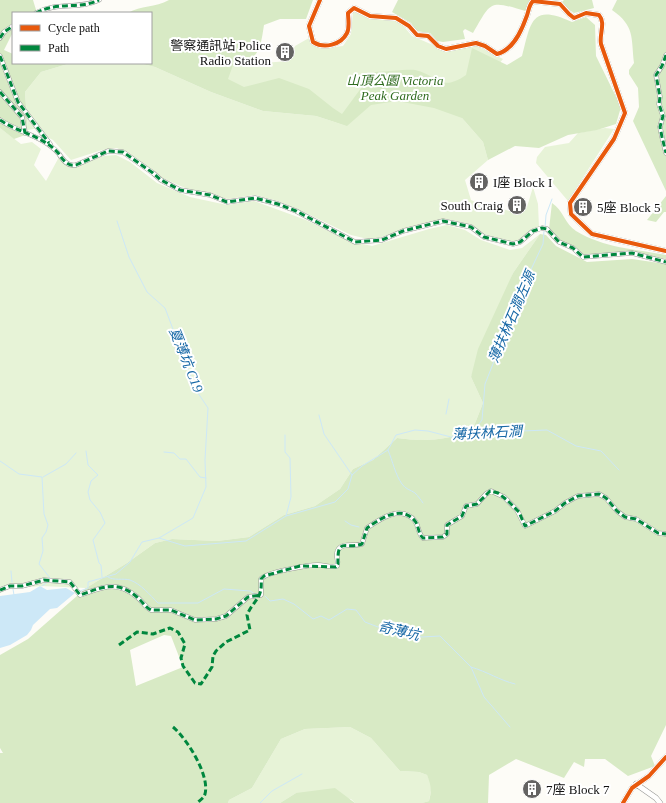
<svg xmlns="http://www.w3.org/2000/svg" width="666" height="803" font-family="'Times New Roman','Noto Sans TC',serif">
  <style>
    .green { fill: #e7f3d7 }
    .forest { fill: #d8eac5; fill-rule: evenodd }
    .water { fill: #cde8f7 }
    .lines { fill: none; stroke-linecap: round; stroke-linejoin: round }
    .stream { stroke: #cde8f7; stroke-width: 1 }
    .pedestrian-casing { stroke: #979795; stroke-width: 5 }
    .minor-casing { stroke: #979795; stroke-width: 6 }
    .pedestrian { stroke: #fffffe; stroke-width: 4 }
    .minor { stroke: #fffffe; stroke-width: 5 }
    .quiet { stroke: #00873e; stroke-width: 3; stroke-dasharray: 6 3; stroke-linecap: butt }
    .cycleway-casing { stroke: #fff; stroke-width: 6 }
    .cycleway { stroke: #e8590c; stroke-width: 4 }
    .labels { text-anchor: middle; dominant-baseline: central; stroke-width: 4; stroke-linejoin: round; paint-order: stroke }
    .poi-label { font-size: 13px; fill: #111; stroke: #fff; text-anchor: start }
    .park-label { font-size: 13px; font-style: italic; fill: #2f6b1f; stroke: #fff }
    .water-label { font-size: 14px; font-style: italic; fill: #1768a6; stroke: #fff }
  </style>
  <rect width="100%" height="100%" fill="#fdfcf7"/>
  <path class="green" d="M353,11L376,19L399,21L412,36L447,51L473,44L503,59L473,95L462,118L483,142L488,160L465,180L471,200L503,215L505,214L500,208L512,212L527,207L533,187L538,204L539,228H536L519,242L511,243L484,234L467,224L447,219L427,223L372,240L351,235L308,214L278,201L255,195L228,199L192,191L160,177L134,157L117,148L102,150L71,160L53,140L45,136L39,128L28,130L25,92L41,72L71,63H138L155,67L211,92L263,111L316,116L347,126L224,82L226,66L288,61L295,46L309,38C321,51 327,48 343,46L351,34Z
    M0,128L21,144L32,142L41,149L34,165L46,181L59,157L70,167L104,156L116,155L130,162L157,183L190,197L227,205L254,201L306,220L349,241L372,246L429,229L447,225L465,230L481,240L510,250L522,248L540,234L513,273L471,377L483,403L472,431C445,440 425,442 397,438L373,460L353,469L340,489L315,506L284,515L249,537L217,541L172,539L155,543L127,563L86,588L41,586L8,589L0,593Z
    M605,128L614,129L568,201L536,163L537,157L545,147L569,143L578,133Z
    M350,727L371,738L400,771L419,772L427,775L432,785L429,801L422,803H355L351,799L296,793L280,803H228L229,800L252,788L281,739L305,729Z"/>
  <path class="forest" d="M0,0H33L37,13H13V32L4,50L13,54V63H71L41,72L25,92L28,134L14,139L0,128Z
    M169,0H313L306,19H280L264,25C260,50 260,59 233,65L228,79L244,87L279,78L309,89L333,108L342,114L370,76L375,72C384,72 408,69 415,70C438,75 440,93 466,75L472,48L507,65L522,56C531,22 531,3 572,22L586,17L595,25L596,56L621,107L616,124L597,130L568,135L539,148L515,146L488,160L483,142L462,118L434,108L397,101L371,105L347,126L316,116L263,111L211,92L155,67L138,63H151V13H128C141,5 155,8 169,0Z
    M398,0H532L528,12C489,0 492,0 473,33L465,29L463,31L465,39L443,42L437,41L430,33L416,31L411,23L392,12Z
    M564,0H592L594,8L574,13L560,4Z
    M617,0H666V191L633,121L639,107L638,88L629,74V70L634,63C631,37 635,26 612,10Z
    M666,196V212H664L656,222L647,220Z
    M552,203C563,210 565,224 576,231C604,248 635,249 666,255V259L632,255L588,257L559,242L549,229Z
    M540,234L546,235L556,246L587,262L632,259L666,264V725L651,756L655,766L628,776L605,759H585L584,767L574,762L564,778L516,759L489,775L488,803H422L429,801C432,790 431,785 427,775L419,772L400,771L371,738L350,727L305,729L281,739L252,788L229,800L228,803H0V753H3L0,748V655L28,639L86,588L127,563L155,543L172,539L217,541L249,537L284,515L315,506L340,489L353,469L373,460L397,438C425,442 445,440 472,431L483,403L471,377L478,349L513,273ZM164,635L171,636L183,667L136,686L130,650Z
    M335,788L355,803H280L296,793Z"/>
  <path class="water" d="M40,586L47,590L66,588L75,593L57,608L50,609L33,625L31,630L27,635L10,645L0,648V596L30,592Z"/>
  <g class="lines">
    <path class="stream" d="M117,221L129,257L147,292L165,308L196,390L208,408L205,460L206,487L193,518L159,538
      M545,228L546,215L552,199
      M514,312C523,305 525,295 524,285
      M446,414L449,399
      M319,415L324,434L352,475
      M472,433L482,420L485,384L527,278L543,244L544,231
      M285,435V452L290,458L291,497L286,516
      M388,450C393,462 395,474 402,484C405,489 411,490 415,493C418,496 421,500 423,503
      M86,451L88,465L98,475L91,481L88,492L90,500L100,512L105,523L93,540L99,563L101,565L102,577
      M164,452L174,453L180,459H186L200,477L206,478
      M0,461L19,474L42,477L44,514L48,525L46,532L42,538L43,551L39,564L50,578
      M43,477L66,464L76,453
      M345,521L351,525L359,527
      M11,571L12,582
      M108,577C114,581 123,578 130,580C141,584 150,595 158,603H198L224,589L250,591L255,594
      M42,586L49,581
      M13,589L14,595
      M80,591L88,588V582L116,574L130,562L142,542L159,538L185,546L246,541L286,516L335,502L348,489L352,475L362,466L388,450L396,435L415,430L428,431L451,437L472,433L547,430L576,446L601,451L619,470
      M265,596L270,601L283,599L294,604L313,619L321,616L329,620L347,609L356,610L365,622L378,627L402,630L422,637L440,636L471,667L484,697L510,727
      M471,667C488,672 499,680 515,684
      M260,803L272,791L302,774"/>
    <g class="pedestrian-casing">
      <path id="pedestrian" d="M36,13C58,1 78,10 99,0
        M0,38L4,32L13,26
        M666,55L662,66L656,75L660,97L659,104L663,116L660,127L662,137L666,153
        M0,56L18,102L50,144
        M0,92L22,117L25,133
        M0,120C19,133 44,136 59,154C63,160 68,167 76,165L108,151L123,152L153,173L161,180L180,190L210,195L227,202L255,198L278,204L296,211L355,242L382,240L403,231L443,221L471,227L484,237L513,244L520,242L533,231L542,228L547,229L559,242L573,248L583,257L632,253L666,262
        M0,590L10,586H22L44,580L70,582L80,595C101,588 116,579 137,597C142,601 145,607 151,610H171L195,620L216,619L226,616L248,597L261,595V579C266,572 309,565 318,565C325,565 331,568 337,566C339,561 336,558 337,553C339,541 355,547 362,544L367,528C380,519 401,504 415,521C419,526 418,534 423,538L443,537L447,534V525L462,516L466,506L477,504L486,494L491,491L504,497L517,510L525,526L555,511L565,503L578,496L599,494L606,498L617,511L625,517L636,519L658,533L666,534"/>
    </g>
    <g class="minor-casing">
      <path id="minor" d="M320,0L309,26L313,42C324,49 341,45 347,33C350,27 348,19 348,13L354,8L370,16L396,18L409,26L417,35L428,36L438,46L446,49L476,43L485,46L497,54C513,50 521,32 526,18C529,12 528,6 533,1L560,4L569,14L574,18L586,13L599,15C606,23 599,34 601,44L625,113L614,139L570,203L571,214L592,234L666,251
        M636,784L656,798L660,803
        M623,803L632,788L649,776L666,757"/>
    </g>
    <use href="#pedestrian" class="pedestrian"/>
    <use href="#minor" class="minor"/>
    <path class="quiet" d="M36,13C58,1 78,10 99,0
      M0,38L4,32L13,26
      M666,55L662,66L656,75L660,97L659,104L663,116L660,127L662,137L666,153
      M0,56L18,102L49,143
      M0,92L22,117L25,133
      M0,120C19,133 44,136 59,154C63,160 68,167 76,165L108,151L123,152L153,173L161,180L180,190L210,195L227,202L255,198L278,204L296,211L355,242L382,240L403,231L443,221L471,227L484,237L513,244L520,242L533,231L542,228L547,229L559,242L573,248L583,257L632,253L666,262
      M0,590L10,586H22L44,580L70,582L80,595C101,588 116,579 137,597C142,601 145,607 151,610H171L195,620L216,619L226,616L248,597L261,595
      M119,645L137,632L153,634L170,628L178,632L185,644L181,658L183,666L195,683L201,684L212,667L213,656L216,651L226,642L250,630L247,615C254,599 263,599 261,579L264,576L300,566L336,567L338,564C337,536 345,550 362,544L367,528C380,519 401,504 415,521C419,526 418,534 423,538L443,537L447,534V525L462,516L466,506L477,504L490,491L498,493L507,500L519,512L525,526L555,511L565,503L578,496L599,494L606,498L617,511L625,517L636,519L658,533L666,534
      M173,727C187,739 210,775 205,794C204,798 200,800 197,803"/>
    <g class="cycleway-casing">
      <path id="cycleway" d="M320,0L309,26L313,42C324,49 341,45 347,33C350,27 348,19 348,13L354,8L370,16L396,18L409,26L417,35L428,36L438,46L446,49L476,43L485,46L497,54C513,50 521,32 526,18C529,12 528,6 533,1L560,4L569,14L574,18L586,13L599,15C606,23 599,34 601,44L625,113L614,139L570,203L571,214L592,234L666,251
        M623,803L632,788L649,776L666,757"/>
    </g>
    <use href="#cycleway" class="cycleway"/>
  </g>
  <defs>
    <g id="building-disc" transform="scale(1)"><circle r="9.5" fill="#646362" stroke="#fff"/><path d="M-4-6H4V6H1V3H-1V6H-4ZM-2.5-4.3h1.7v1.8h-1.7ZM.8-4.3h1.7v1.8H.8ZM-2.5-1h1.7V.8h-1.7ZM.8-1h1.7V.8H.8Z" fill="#fff"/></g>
  </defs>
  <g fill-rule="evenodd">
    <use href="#building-disc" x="285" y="52"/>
    <use href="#building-disc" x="479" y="182"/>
    <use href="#building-disc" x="517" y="205"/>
    <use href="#building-disc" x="583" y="207"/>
    <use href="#building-disc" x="532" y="789"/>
  </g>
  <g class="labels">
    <g class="poi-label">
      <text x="271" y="45" text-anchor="end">警察通訊站 Police<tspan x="271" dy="15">Radio Station</tspan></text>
      <text x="493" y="182">I座 Block I</text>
      <text x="503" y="205" text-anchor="end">South Craig</text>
      <text x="597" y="207">5座 Block 5</text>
      <text x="546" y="789">7座 Block 7</text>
    </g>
    <g class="park-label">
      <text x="395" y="80">山頂公園 Victoria<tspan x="395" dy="15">Peak Garden</tspan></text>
    </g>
    <g class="water-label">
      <text transform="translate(512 317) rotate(-67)">薄扶林石澗左源</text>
      <text transform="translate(186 360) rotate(68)">夏薄坑 C19</text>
      <text transform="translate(487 433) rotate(-3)">薄扶林石澗</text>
      <text transform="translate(399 631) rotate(13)">奇薄坑</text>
    </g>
  </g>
  <rect x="12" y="12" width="140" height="52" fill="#ffffff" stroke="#a0a0a0"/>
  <rect x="20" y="25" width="20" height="6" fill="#e8590c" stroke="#a0a0a0"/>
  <text x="48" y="32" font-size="12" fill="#111111">Cycle path</text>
  <rect x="20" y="45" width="20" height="6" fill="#00873e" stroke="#a0a0a0"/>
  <text x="48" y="52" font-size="12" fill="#111111">Path</text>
</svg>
